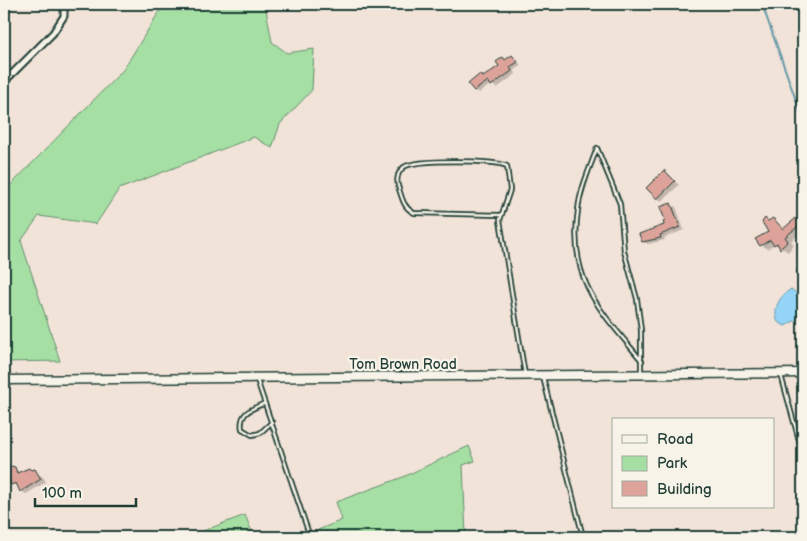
<svg xmlns="http://www.w3.org/2000/svg" width="807" height="541" font-family="'Balsamiq Sans',sans-serif">
  <style>
    .green { fill: #a6dfa4; stroke: #628e6c }
    .water { fill: #94d4f6; stroke: #6598a8 }
    .shadow { fill: #0003 }
    .lines { fill: none; stroke-linecap: round; stroke-linejoin: round }
    .stream { stroke: #6598a8; stroke-width: 2 }
    .building { fill: #dda39a; stroke: #1f3d34 }
    .lane-casing { stroke: #1f3d34; stroke-width: 6 }
    .street-casing { stroke: #1f3d34; stroke-width: 9 }
    .secondary-casing { stroke: #1f3d34; stroke-width: 11 }
    .lane { stroke: #f7f3e8; stroke-width: 2.5 }
    .street { stroke: #f7f3e8; stroke-width: 5 }
    .secondary { stroke: #f7f3e8; stroke-width: 8 }
    .labels { text-anchor: middle; dominant-baseline: central; stroke-width: 4.5; stroke-linejoin: round; paint-order: stroke }
    .street-label { font-size: 14px; fill: #1f3d34; stroke: #f7f3e8 }
  </style>
  <rect width="100%" height="100%" fill="#f2e3d8"/>
  <filter id="ink" filterUnits="userSpaceOnUse"><feTurbulence type="fractalNoise" baseFrequency=".02" numOctaves="2"/><feDisplacementMap in="SourceGraphic" scale="10" xChannelSelector="R" yChannelSelector="G"/><feConvolveMatrix kernelMatrix="1 2 1 2 8 2 1 2 1" color-interpolation-filters="sRGB"/></filter>
  <g filter="url(#ink)">
    <path class="green" d="M164,4H265L272,42L287,53L314,49L312,90L280,124L272,148L254,137L119,189L96,224L39,216L21,241L60,361L4,362V192L123,70Z
      M469,446L475,461L463,465L466,537H320L318,530L342,520L336,502L403,477Z
      M245,515L254,537H190V536Z"/>
    <path class="water" d="M803,257V284L796,272Z
      M791,289C803,296 801,309 796,320L785,326L778,322C772,309 779,297 791,289Z"/>
    <path class="shadow" d="M512,56L521,65L514,70L516,74L497,88L491,84L479,93L475,90L481,76L484,78L500,66L503,58L506,61Z
      M664,172L679,185L662,201L657,198Z
      M671,205L676,207L684,230L664,238L665,240L648,244L643,242L666,225L662,208Z
      M796,219L803,223V231L791,241L794,245L788,252L775,244L767,249L761,245L769,232V222L773,220L785,229Z
      M14,468L20,473L29,469L43,477L46,482L26,494L21,491L19,486L12,484Z"/>
    <g class="lines">
      <path class="stream" d="M762,4L803,120"/>
    </g>
    <path class="building" d="M512,55L518,62L510,67L512,71L491,86L488,81L474,91L468,84L480,74L483,77L499,66L496,62L503,57L505,60Z
      M664,170L675,181L657,199L646,188Z
      M671,203L680,227L660,235L661,238L642,242L639,234L664,225L663,221L665,220L660,207Z
      M765,218L768,221L773,218L783,229L796,218L801,224L785,237L788,241L780,249L777,243L774,245L770,240L760,246L755,239L768,232L762,222Z
      M12,466L15,467L17,473L29,468L31,470L35,469L41,479L20,492L16,483L11,485L5,469Z"/>
    <g class="lines">
      <g class="lane-casing">
        <path id="lane" d="M597,148C590,168 580,189 578,210C568,281 600,310 642,361
          M597,148L620,204L624,251L637,299L641,330V373
          M500,215L414,213C405,208 403,202 400,192C396,183 396,173 404,167C416,159 493,160 507,166L510,190L500,220L525,375
          M781,375L803,455
          M543,377L583,537
          M257,380L310,537
          M265,403C252,409 239,412 242,429L252,435L260,433L272,422
          M4,526L8,537"/>
      </g>
      <g class="street-casing">
        <path id="street" d="M4,82L53,33L64,16V4"/>
      </g>
      <g class="secondary-casing">
        <path id="secondary" d="M4,380L803,373"/>
      </g>
      <use href="#lane" class="lane"/>
      <use href="#street" class="street"/>
      <use href="#secondary" class="secondary"/>
    </g>
  </g>
  <g class="labels">
    <g class="street-label">
      <text x="403" y="364">Tom Brown Road</text>
    </g>
  </g>
  <rect width="807" height="541" fill="none" stroke="#f7f3e8" stroke-width="20"/>
  <rect x="10" y="10" width="787" height="521" fill="none" stroke="#1f3d34" stroke-width="2" filter="url(#ink)"/>
  <rect x="612" y="418" width="162" height="90" fill="#f7f3e8" stroke="#a1aaa0"/>
  <rect x="622" y="435" width="25" height="8" fill="#f7f3e8" stroke="#a1aaa0"/>
  <text x="657" y="444" font-size="15" fill="#1f3d34">Road</text>
  <rect x="622" y="456" width="25" height="15" fill="#a6dfa4" stroke="#a1aaa0"/>
  <text x="657" y="468" font-size="15" fill="#1f3d34">Park</text>
  <rect x="622" y="481" width="25" height="15" fill="#dda39a" stroke="#a1aaa0"/>
  <text x="657" y="494" font-size="15" fill="#1f3d34">Building</text>
  <path d="M35 498v8h101v-8" fill="none" stroke="#1f3d34" stroke-width="2.5"/>
  <text x="42" y="498" font-size="15" fill="#1f3d34" stroke="#f7f3e8" stroke-width="4" paint-order="stroke">100 m</text>
</svg>
